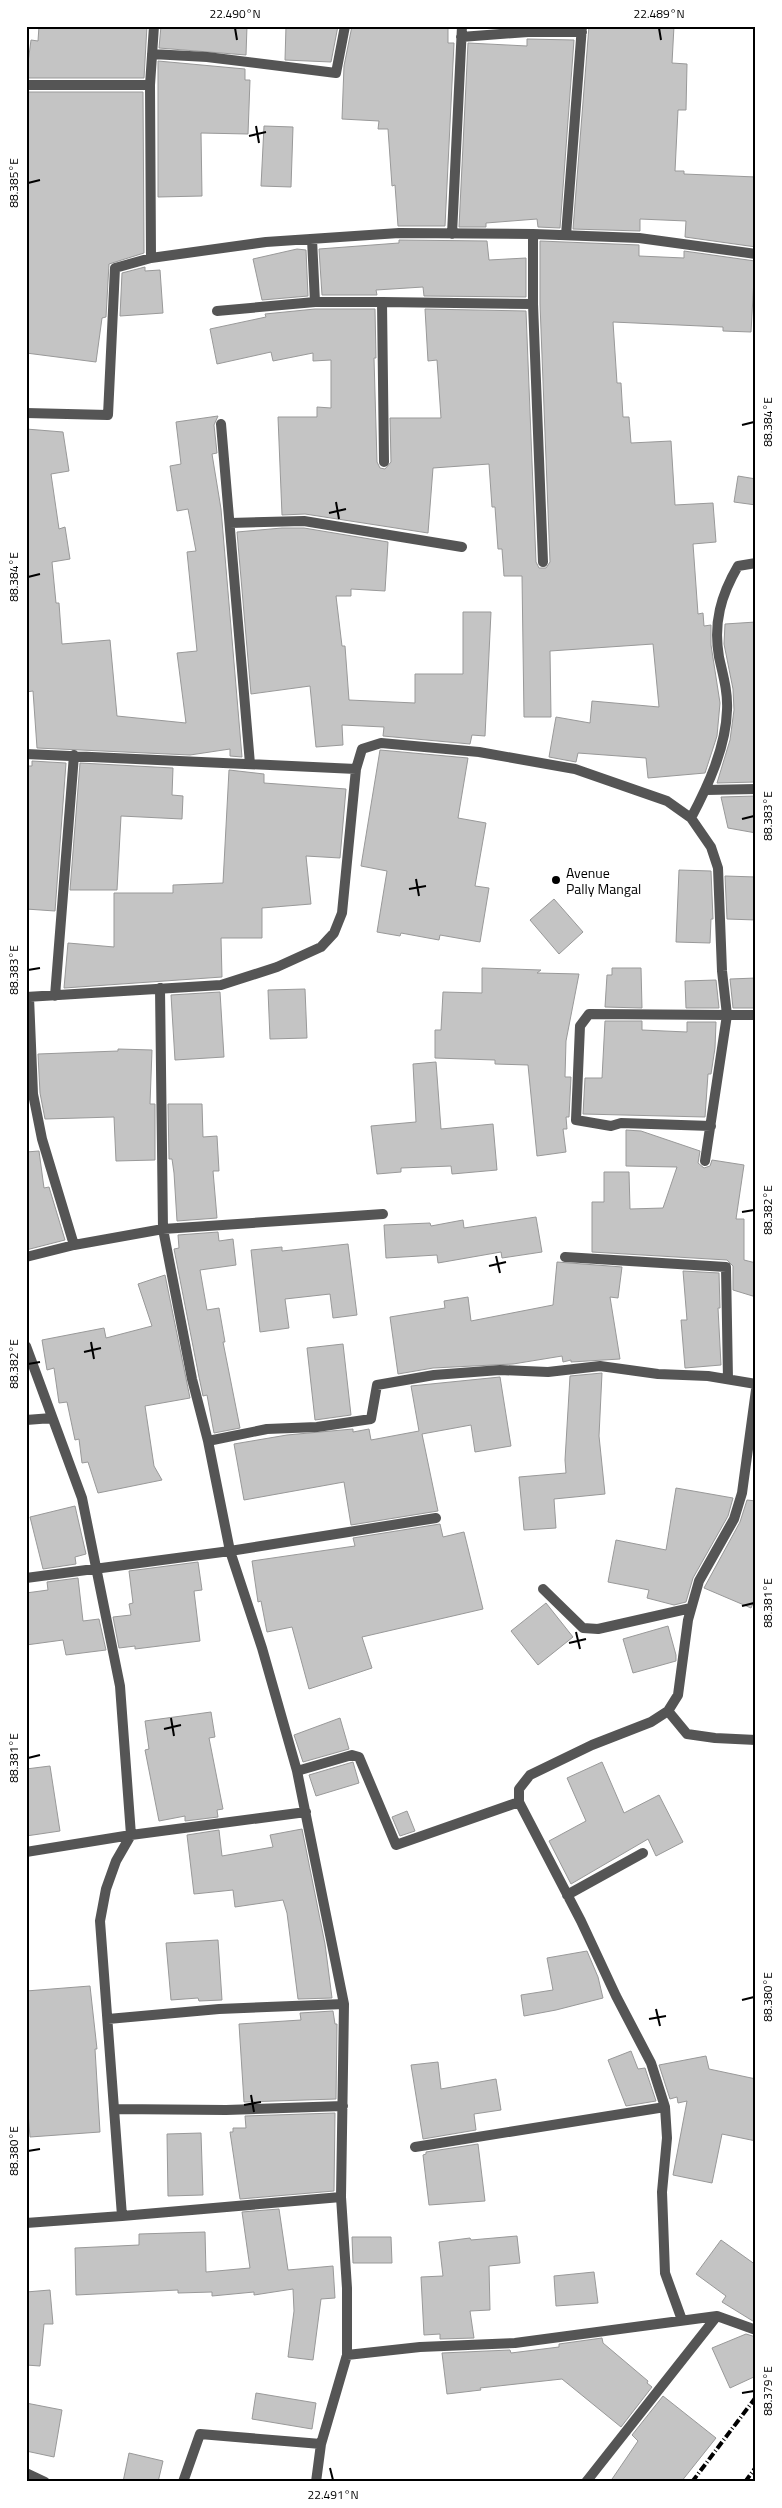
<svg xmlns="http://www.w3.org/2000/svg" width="782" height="2508" font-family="'Titillium Web',sans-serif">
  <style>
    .building { fill: #c4c4c4; stroke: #999 }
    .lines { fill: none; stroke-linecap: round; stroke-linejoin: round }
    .minor { stroke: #555; stroke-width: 10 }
    .rail { stroke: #000; stroke-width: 4; stroke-dasharray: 8 2.5 1 2.5; stroke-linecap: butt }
    .ticks { fill: none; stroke: #000; stroke-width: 2 }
    .poi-dot { fill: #000; stroke: #fff; stroke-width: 2 }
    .labels { text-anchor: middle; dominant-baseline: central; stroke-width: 5; stroke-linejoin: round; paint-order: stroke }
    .poi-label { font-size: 14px; fill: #000; stroke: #fff; text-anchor: start }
    .neatline { fill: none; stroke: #000; stroke-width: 2 }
    .ticks-label { font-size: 12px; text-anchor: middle; fill: #000 }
  </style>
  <rect width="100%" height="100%" fill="#fff"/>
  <path class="building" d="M39,26H147L144,78H26L31,40L38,41Z
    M161,26H247L246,55L159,48Z
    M286,26H338L331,62L285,60Z
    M352,26H448V43H454L445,226H398L395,185L392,186L388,129H378L379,121L342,119L344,66Z
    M589,26H674L672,63L687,64L686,110H678L675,171H684V174L756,177V247L685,237L686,221L640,219V231L573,229Z
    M527,39L574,40L560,228L538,227L537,219L486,223V227H459L468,43L527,46Z
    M158,61L245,69V80H250L248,134L201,133L202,196L158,197Z
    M26,92H143L144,253L109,264L106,317L102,318L96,362L26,353Z
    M264,126L293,127L291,187L261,186Z
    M399,240L487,241L489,260L526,258V297L424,296L423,287L376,290L377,295H322L319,249L399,243Z
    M540,241L639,245V256L684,258V251L755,261L751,332L723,331V327L613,322L617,383H621L623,417H629L631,443L671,441L675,505L713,503L716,542L693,544L698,614L703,613L704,626L711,625V645L720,703L717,736L705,773L648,778L646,758L578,753L576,762L549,757L556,717L590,723L592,701L659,707L653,644L550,651L551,717H524L522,576H504L502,549H498L495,507H492L489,464L433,468L428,533L305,514L282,515L278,417H317V407L331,408V360L313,361V353L273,361L271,352L217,364L210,329L266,317L265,314L315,309H375L376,358H374L377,462L380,468L385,469L391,462L390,418H441L437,360L428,361L425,309L526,311L536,562L539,568H546L550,562L540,304Z
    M297,249L306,250L308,296L262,300L253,259Z
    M145,267V271L160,270L163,313L120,316L122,273Z
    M218,416L214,425L217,453L212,454L221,509L242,757L230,756V749L190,755L37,748L33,691L26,692V429L63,432L69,471L51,474L59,529L65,527L70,559L52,562L56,603H59L62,644L110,640L117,716L186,723L177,653L197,651L187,552L196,551L188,509L177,511L170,466L181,464L176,422Z
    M738,476L756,479V505L734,502Z
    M282,528H304L388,542L385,591L351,589V596H336L342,646H345L349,700L415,703V674H463V612H491L485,736L472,735L470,744L383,736L384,727L342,725L343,745L316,747L310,686L251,694L237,532Z
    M756,622V782L717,783L730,740L734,710L733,689L724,644L725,624Z
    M380,750L468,758L458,818L486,823L475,886L489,888L480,942L440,935L439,940L401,933L400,936L377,932L387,871L361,866Z
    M32,761L66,763L55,911L26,909V766H32Z
    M80,763L173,768L172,795L183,796L182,819L121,816L117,890H70Z
    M229,770L264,774V783L346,789L340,858L306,856L311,904L262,908V938H221L222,977L64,988L68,943L114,947V893H173V885L223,883Z
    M756,796V833L728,828L721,797Z
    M679,870L711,871L713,919H711L710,943L676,942Z
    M725,876L756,877V920L727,919Z
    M554,899L583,932L559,954L530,920Z
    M482,968L541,970L537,973L579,974L566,1041L565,1077H571L569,1117H566L567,1129H563L566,1152L537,1156L528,1065L495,1064V1060L435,1058V1030H441L443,992L482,993Z
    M612,968H641L642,1008L605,1007L607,975H612Z
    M756,978V1008H733L730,979Z
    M716,980L719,1008H686L685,981Z
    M305,989L307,1038L270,1039L268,990Z
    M220,992L224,1057L175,1060L171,995Z
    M605,1021H642V1030L687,1032V1022H716L715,1048L711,1074H708L705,1117L583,1114L585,1078H602Z
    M118,1049L152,1050L150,1104H155V1160L116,1161L114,1117L45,1119L40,1093L38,1054L118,1051Z
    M436,1062L441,1129L493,1124L497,1170L452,1174L451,1166L401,1168V1172L377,1174L371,1126L416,1122L413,1064Z
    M168,1104H202L203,1137L217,1136L219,1171H213L217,1218L177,1221L174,1173L172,1159H169Z
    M626,1130L641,1131L700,1151L698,1163L704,1168L710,1166L712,1160L744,1165L736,1219H744V1260L756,1263V1297L733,1290V1266L727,1260L592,1252V1202H604V1172H629L630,1209L663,1208L677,1167L626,1166Z
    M39,1151L44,1188L49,1187L65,1240L26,1250V1152Z
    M536,1217L542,1252L502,1258L501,1252L438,1263L437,1255L386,1258L384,1225L430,1223L431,1226L463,1220L464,1228Z
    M218,1232L219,1241L233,1239L236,1265L200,1270L207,1310L219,1308L225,1342H223L240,1428L214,1433L207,1395L203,1396L199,1377L174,1249L179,1248L178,1235Z
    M348,1244L357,1315L333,1318L330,1294L285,1299L289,1328L260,1332L251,1250L282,1247V1251Z
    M557,1262L622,1267L618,1298L610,1297L620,1359L571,1362V1360L563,1362L562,1356L513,1364L433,1368L398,1374L390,1317L445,1308L444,1301L468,1297L471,1321L553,1305Z
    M683,1271L719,1273L720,1308H718L721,1365L685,1368L681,1320H687Z
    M165,1275L190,1398L145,1406L154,1466L162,1480L98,1493L88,1462L82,1463L79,1439L75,1440L67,1402L59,1403L54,1368L47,1370L42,1340L104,1328L106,1338L152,1326L138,1284Z
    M343,1344L351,1415L315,1420L307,1348Z
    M602,1373L599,1436L605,1494L554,1499L556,1528L524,1530L519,1477L566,1473L565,1460L570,1376Z
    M500,1377L511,1446L475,1452L471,1425L422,1434L438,1511L351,1525L344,1482L244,1500L234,1444L287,1435L353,1429V1432L369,1429L371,1440L419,1431L411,1386Z
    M676,1488L733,1498L728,1516L693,1578L686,1602L674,1605L647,1598L649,1590L608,1582L616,1540L666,1550Z
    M747,1500L756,1501V1597L751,1608L704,1588L740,1522Z
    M75,1506L86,1554L75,1557L76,1564L43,1569L30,1517Z
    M440,1524L443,1537L464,1532L483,1609L362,1637L372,1668L309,1689L292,1627L267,1632L261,1601L258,1602L252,1561L355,1546L353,1538Z
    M198,1562L202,1590L194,1591L200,1641L135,1649V1646L119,1648L113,1617L131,1615L129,1604L133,1603L129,1571Z
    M78,1578L83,1621L99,1619L106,1650L66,1655L63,1640L26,1645V1593L48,1590L47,1582Z
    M546,1603L573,1637L538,1665L511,1631Z
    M668,1626L676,1655V1661L633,1673L623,1639Z
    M211,1712L215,1737L209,1738L223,1809L217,1810L218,1817L185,1821V1816L159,1821L145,1750L149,1749L145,1721Z
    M340,1718L349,1749L303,1762L294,1735Z
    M353,1762L359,1783L316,1796L309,1775Z
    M602,1762L624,1813L659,1795L683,1842L656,1856L648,1839L571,1884L549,1841L586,1821L567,1778Z
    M50,1766L60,1831L26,1836V1769Z
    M407,1811L415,1831L400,1836L392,1817Z
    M302,1829L325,1944L332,1998L298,1999L287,1913L283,1900L235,1907L233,1890L194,1894L187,1835L219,1830L222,1856L273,1847L270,1835Z
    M218,1940L222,2000L199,2001L198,1998L171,2000L166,1943Z
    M587,1951L598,1977L603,1998L556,2010L524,2016L521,1995L553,1990L547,1958Z
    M90,1986L97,2049H95L100,2132L30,2137L26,2088V1991Z
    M333,2011L335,2024H337L336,2099L244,2102L239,2024L301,2020L300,2013Z
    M631,2051L638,2069L645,2068L656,2101L626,2106L608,2060Z
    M706,2056L709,2069L756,2079V2141L722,2134L712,2183L673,2175L687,2101L678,2103L677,2097L670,2099L659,2065Z
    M438,2062L441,2089L496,2079L501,2110L474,2114L476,2130L423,2139L411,2065Z
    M335,2113L334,2191L240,2199L230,2132H233V2128H246L245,2116Z
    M201,2133L203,2195L168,2196L167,2134Z
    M478,2144L485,2201L429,2205L423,2155L426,2154V2152Z
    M279,2209L288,2270L333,2266L335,2298L321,2299L313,2360L288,2357L294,2311L293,2289L254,2295V2292L212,2296V2292L178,2293V2290L76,2295L75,2248L139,2245V2234L205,2232L206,2272L250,2268L242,2212Z
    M517,2236L520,2263L489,2266L490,2310L470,2311L474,2338L440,2339V2334L424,2335L421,2277L443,2276L439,2242L470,2238L471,2240Z
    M352,2237H391L392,2263H353Z
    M721,2240L756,2265V2323L722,2302L726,2296L696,2274Z
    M594,2272L598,2303L556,2306L554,2276Z
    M50,2290L53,2324H44L40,2366L26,2365V2292Z
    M746,2334L756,2337V2376L730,2388L712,2348Z
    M602,2338L603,2343L648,2381L647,2383L652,2387L621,2427L562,2379L480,2388L481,2390L447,2394L442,2353L510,2350L511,2353L559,2347V2344Z
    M256,2393L316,2403L312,2429L252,2419Z
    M663,2396L716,2438L681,2482H610L638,2441L632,2435Z
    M26,2403L62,2410L54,2457L26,2451Z
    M129,2453L163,2461L158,2482H123Z"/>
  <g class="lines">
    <path class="minor" d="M461,37L528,32H582
      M152,54L207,57L336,73L345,26
      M26,85H150
      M452,234L462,26
      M533,234V304L543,562
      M566,235L582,26
      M312,239L315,302H382
      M151,258L266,242L399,233L533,234L639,238L756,254
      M217,311L315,302
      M26,413L108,415L115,268L151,258L150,85L154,26
      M221,424L250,764
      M384,462L382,302L533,304
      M230,523L304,521L462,547
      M26,754L356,769L362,749L381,743L479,752L575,769L667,801L691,818L711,847L718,868L722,971L727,1015H756
      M706,790L756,789
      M691,818C708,786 726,747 727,710C728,692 723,675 719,657C713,623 721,595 738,566L756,563
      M160,988L163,1229L192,1379L208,1441L230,1551L436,1518
      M55,996L74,755
      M26,997L221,985L277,967L321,947L334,933L342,913L356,769
      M29,997L33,1094L42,1139L74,1245
      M705,1161L727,1015L589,1014L580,1026L576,1120L611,1126L621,1123L711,1126
      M26,1257L74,1245L163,1229L383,1214
      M565,1257L726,1267L728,1379
      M26,1346L82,1498L120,1686L131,1835L116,1861L106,1889L100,1921L122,2216L26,2223
      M26,1420L52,1418
      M208,1441L267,1429L317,1427L371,1419L377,1385L434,1375L500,1370L548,1372L600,1366L658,1374L708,1376L756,1384
      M26,1578L230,1551L262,1648L297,1771L344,2004L341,2197L347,2288V2355L420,2347L515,2343L717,2316L756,2330
      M543,1589L583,1628L598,1629L691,1608
      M668,1711L687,1734L715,1738L756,1740
      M297,1771L352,1755L359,1757L396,1845L519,1802
      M26,1852L131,1835L306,1812
      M567,1895L643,1853
      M108,2019L219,2009L344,2004
      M114,2109L226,2110L343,2106
      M415,2147L665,2107
      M122,2216L341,2197
      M682,2320L665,2273L662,2192L667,2138L665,2107L651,2063L616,1996L581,1921L519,1802V1789L530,1775L592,1745L651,1722L668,1711L678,1695L688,1620L699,1581L734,1519L742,1493L756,1390
      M26,2473L45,2482
      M183,2482L200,2434L321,2444
      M316,2482L321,2444L347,2355
      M586,2482L717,2316"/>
    <path class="rail" d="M692,2482L756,2397
      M745,2482L756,2467"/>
  </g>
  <path class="ticks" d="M235,28L237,40M659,28L661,40M256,126L259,143M249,136L266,132M28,183L40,180M742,425L754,422M336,502L339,519M329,513L346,509M28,577L40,574M742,819L754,816M416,879L419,896M409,889L426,886M28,970L40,968M742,1212L754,1210M496,1256L500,1273M489,1266L506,1262M91,1342L94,1359M84,1352L101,1348M28,1364L40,1362M742,1606L754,1603M576,1632L580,1649M569,1643L586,1639M171,1718L174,1736M164,1729L181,1725M28,1758L40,1755M742,2000L754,1997M656,2009L660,2026M649,2019L666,2016M251,2095L254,2112M244,2105L261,2102M28,2151L40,2149M742,2393L754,2391M330,2468L333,2480"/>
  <circle class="poi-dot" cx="556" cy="880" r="5"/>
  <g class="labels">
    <g class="poi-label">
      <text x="566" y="872">Avenue<tspan x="566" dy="16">Pally Mangal</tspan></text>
    </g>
  </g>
  <rect width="782" height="2508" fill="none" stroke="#ffffff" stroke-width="55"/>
  <rect x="28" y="28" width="726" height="2452" class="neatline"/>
  <g class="ticks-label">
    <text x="235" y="18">22.490°N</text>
    <text x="659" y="18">22.489°N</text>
    <text transform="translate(14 183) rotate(-90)" y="4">88.385°E</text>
    <text transform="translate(768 422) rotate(-90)" y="4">88.384°E</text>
    <text transform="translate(14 577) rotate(-90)" y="4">88.384°E</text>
    <text transform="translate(768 816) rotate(-90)" y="4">88.383°E</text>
    <text transform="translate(14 970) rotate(-90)" y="4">88.383°E</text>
    <text transform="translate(768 1210) rotate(-90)" y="4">88.382°E</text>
    <text transform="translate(14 1364) rotate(-90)" y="4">88.382°E</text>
    <text transform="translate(768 1603) rotate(-90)" y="4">88.381°E</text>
    <text transform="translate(14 1758) rotate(-90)" y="4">88.381°E</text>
    <text transform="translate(768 1997) rotate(-90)" y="4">88.380°E</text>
    <text transform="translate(14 2151) rotate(-90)" y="4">88.380°E</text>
    <text transform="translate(768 2391) rotate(-90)" y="4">88.379°E</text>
    <text x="333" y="2499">22.491°N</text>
  </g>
</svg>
